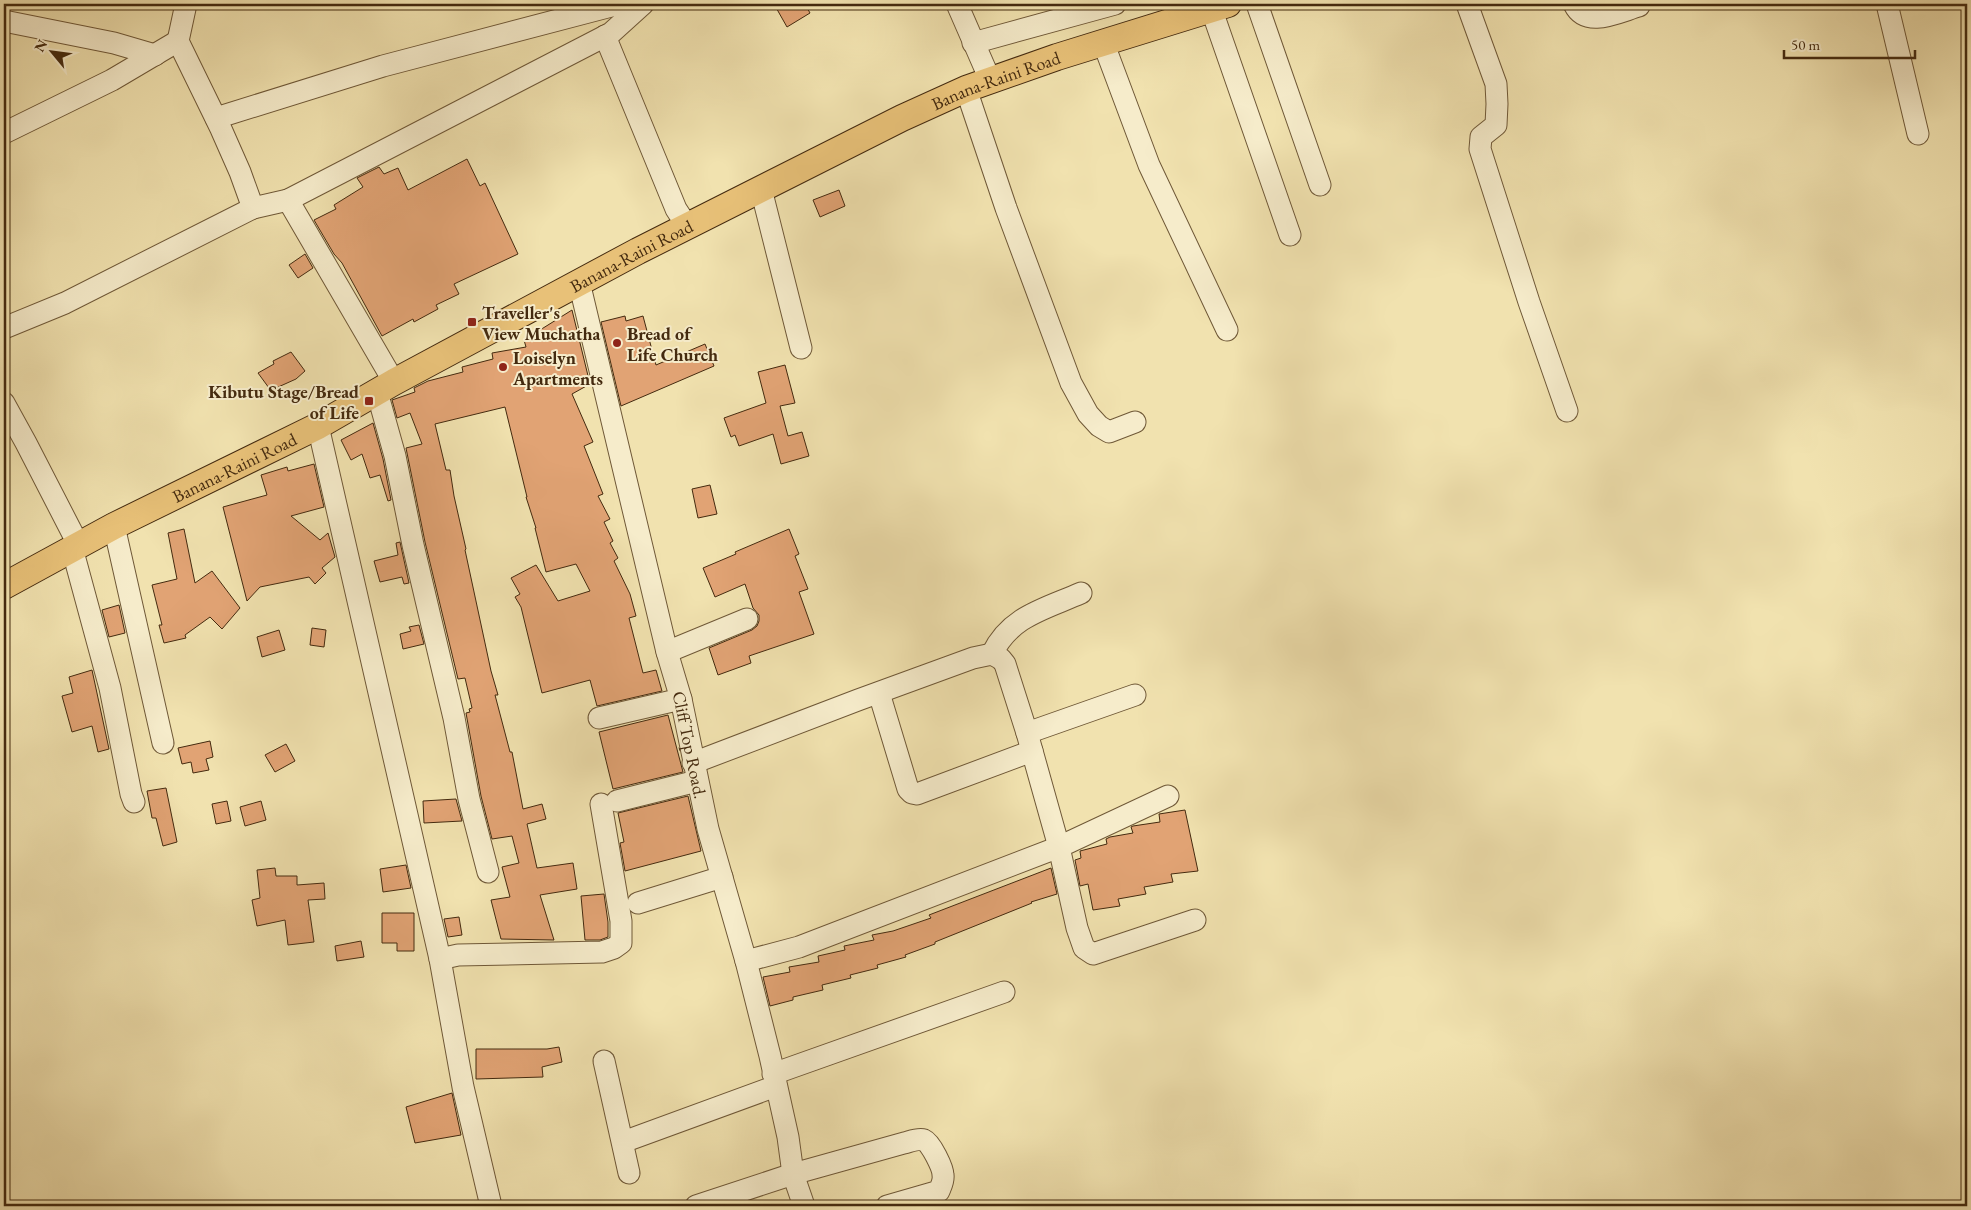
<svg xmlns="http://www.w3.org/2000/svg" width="1971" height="1210" font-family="'EB Garamond',serif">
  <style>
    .building { fill: #e1a374; stroke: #442a0f }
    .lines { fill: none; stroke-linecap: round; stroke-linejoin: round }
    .minor-casing { stroke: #6f5837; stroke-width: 23 }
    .major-casing { stroke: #442a0f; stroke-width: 28 }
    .minor { stroke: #f6eccb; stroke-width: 21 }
    .major { stroke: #e8c178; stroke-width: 26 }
    .poi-dot { fill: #8f2418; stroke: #f6eccb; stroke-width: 2 }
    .labels { text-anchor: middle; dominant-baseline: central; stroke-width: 4; stroke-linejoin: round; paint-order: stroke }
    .street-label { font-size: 18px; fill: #442a0f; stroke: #f6eccb }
    .poi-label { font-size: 18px; font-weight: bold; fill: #442a0f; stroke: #f6eccb; text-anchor: start }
  </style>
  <rect width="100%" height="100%" fill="#f1e2af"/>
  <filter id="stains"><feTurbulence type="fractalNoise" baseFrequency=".004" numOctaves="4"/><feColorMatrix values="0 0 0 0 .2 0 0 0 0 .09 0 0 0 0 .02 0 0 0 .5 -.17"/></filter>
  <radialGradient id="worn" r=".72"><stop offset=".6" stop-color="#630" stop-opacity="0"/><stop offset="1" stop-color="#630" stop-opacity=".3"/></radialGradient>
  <path class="building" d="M774,4H805L810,13L787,27Z
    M467,159L480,186L485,183L518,254L454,284L459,294L436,305L438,309L414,322L413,319L382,336L342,263L334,254L314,220L336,209L334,205L363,187L357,178L379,167L384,174L398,168L408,190Z
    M839,190L845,206L820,217L813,200Z
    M305,254L313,268L298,278L289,265Z
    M572,310L590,384L572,394L593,442L584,446L603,494L598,496L610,519L604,522L613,541L610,543L618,558L614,561L630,594L636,616L629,618L643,673L656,670L662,691L597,706L590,680L542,693L521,607L515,597L520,594L511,578L536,565L558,601L590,591L576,564L546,572L535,528H536L526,497H527L505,407L435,424L446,470H450L454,496L466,549L465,550L491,671L498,695H495L510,752H512L523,809L542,804L546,819L527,824L537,868L573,863L577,889L540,895L554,940L501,939L491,900L510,897L502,867L519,863L512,836L492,839L481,796L466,713L470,712L469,709L472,708L465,678L458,679L425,542L406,448L422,444L410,413L397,418L392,400L415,392L414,388L428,381L463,372L462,367L493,359L492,353L526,347L524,340Z
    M625,316L626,321L643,316L656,365L705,344L714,366L621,406L601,322Z
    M291,352L305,371L296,379L276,388H269L258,373L274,364L273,361Z
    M785,365L795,403L780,406L788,436L802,432L809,456L781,464L773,434L739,446L735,435L731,437L724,418L766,403L758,372Z
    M373,423L383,459L391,500L388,501L380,475L370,478L362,454L351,460L341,440Z
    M314,464L324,507L291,516L320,540L328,533L335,557L322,568L326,573L315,584L309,577L260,587L247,601L223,507L267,495L261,475L287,467L288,471Z
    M710,485L717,514L698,518L692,489Z
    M184,529L195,583L212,571L240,608L222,629L210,617L185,635L186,638L164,643L159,625H162L152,585L177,579L168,533Z
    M789,529L799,554L795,556L808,589L799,592L814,634L749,656L751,663L718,675L709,648L752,630L757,626L759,621V615L753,608L745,584L715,597L703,568L736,554L735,552Z
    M400,542L409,583L404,584L402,577L380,582L374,561L398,555L396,543Z
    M119,605L125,633L109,637L102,610Z
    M419,625L424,644L403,649L400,634L411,631L409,627Z
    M312,628L326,630L324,647L310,645Z
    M279,630L285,650L262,657L257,637Z
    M92,670L109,749L98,752L92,726L72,732L62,696L73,693L69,677Z
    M668,715L683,772L613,789L599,732Z
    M210,741L213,757L206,759L209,770L193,773L191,762L182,764L178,748Z
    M286,744L295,761L275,772L265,755Z
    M166,788L177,842L163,846L156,818H152L147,791Z
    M688,796L701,851L625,871L620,843L624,842L618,813Z
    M456,799L462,821L424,823L423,801Z
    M227,801L231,821L216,824L212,804Z
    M261,801L266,820L245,826L240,807Z
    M1185,810L1198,871L1171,874L1173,882L1144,887L1146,894L1118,899L1120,906L1093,910L1088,884L1080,886L1075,860L1081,858L1080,851L1107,844L1106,839L1110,837L1133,833L1131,827L1133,826L1160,822L1159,814Z
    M406,865L411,888L383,892L380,869Z
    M275,868L276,876H297V885L324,883L325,899L308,900L314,942L288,945L285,920L257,926L252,900L260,898L257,870Z
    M1051,868L1057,894L1031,902L1032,903L935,942V944L905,955L906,957L877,965L878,968L850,975L851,978L822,985L823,990L793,997V1000L770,1006L763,977L790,972L789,967L819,962L818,956L845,950L844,946L874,940L872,935L893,931L931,918L929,915Z
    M604,894L608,922V937L600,940H585L581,896Z
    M382,913H414V951H397V943H382Z
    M459,917L462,935L448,937L444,919Z
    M361,941L364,957L337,961L335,946Z
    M559,1047L562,1062L542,1067L543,1077L476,1079V1049H547Z
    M452,1093L461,1135L415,1143L406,1107Z"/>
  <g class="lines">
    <g class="minor-casing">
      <g id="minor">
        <path d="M186,4L178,41L221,129L240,172L253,208"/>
        <path d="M957,4L991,82"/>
        <path d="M1257,4L1320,185"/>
        <path d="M1467,4L1496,84L1497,104L1496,125L1481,137L1480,149L1529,302L1567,411"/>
        <path d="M1574,4C1586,29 1618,12 1639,6"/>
        <path d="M1887,4L1918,134"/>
        <path d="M1211,8L1290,235"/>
        <path d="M4,21L114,43L155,55"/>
        <path d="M605,36L676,209L687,226"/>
        <path d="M1103,42L1149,165L1227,330"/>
        <path d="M973,43L1115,4"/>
        <path d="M966,89L1006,208L1071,383L1088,414L1099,426L1109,432L1135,422"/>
        <path d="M216,118L383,66L619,4"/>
        <path d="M4,133L112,80L178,41"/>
        <path d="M761,189L801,348"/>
        <path d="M288,200L611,33L643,4"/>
        <path id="s1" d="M579,282L667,652L681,699L708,829L746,961L770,1056L788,1137L793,1174L804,1206"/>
        <path d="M4,328L65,303L253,208L288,200L394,382"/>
        <path d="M377,392L395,456L413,545L454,718L469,799L488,872"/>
        <path d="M4,403L26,443L78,544"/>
        <path d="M318,426L440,959L463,1087L491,1206"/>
        <path d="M114,526L163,743"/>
        <path d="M72,548L110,688L131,794L134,802"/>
        <path d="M667,652L747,619"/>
        <path d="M992,654C1010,616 1045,609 1081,593"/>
        <path d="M879,693L908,789L912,793L917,794L1032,751"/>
        <path d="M599,718L681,699"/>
        <path d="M1027,733L1135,695"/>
        <path d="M693,763L858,700L973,658L992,654L1001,659L1005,664L1027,733L1059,847L1077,928L1084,948L1093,954L1195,920"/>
        <path d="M617,801L697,781"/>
        <path d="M638,903L722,877"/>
        <path d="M440,959L458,955L602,952L614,948L621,943V921L601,804"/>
        <path d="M746,961L799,947L1059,847L1168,796"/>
        <path d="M604,1061L629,1173"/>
        <path d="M773,1074L1004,992"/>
        <path d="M623,1142L776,1086"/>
        <path d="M696,1206L793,1174L904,1143C909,1142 918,1138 924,1140C931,1143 943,1168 943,1175C944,1181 941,1186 939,1191L887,1206"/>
      </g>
    </g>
    <g class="major-casing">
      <g id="major">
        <path id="s2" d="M4,586L114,526L318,426L394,382L638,251L902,118L966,89L1057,57L1228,4"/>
      </g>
    </g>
    <use href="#minor" class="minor"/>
    <use href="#major" class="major"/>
  </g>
  <g class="poi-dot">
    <rect x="467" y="317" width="10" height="10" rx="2.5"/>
    <circle cx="617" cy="343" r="5"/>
    <circle cx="503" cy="367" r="5"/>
    <rect x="364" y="396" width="10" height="10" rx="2.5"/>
  </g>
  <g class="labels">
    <g class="street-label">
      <text stroke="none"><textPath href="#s2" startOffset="1114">Banana-Raini Road</textPath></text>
      <text stroke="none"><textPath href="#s2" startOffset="709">Banana-Raini Road</textPath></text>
      <text stroke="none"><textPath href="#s2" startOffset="259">Banana-Raini Road</textPath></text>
      <text stroke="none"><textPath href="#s1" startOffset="476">Cliff Top Road.</textPath></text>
    </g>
    <g class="poi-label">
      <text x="482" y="312">Traveller's<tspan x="482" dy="21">View Muchatha</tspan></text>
      <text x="627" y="333">Bread of<tspan x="627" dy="21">Life Church</tspan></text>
      <text x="513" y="357">Loiselyn<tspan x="513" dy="21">Apartments</tspan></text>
      <text x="359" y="391" text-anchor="end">Kibutu Stage/Bread<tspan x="359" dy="21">of Life</tspan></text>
    </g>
  </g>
  <rect width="1971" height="1210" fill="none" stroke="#f1e2af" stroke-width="20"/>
  <rect x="5" y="5" width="1961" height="1200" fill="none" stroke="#442a0f" stroke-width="2.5"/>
  <rect x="10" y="10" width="1951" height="1190" fill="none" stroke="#442a0f"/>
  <g transform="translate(52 52) rotate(299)" stroke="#f6eccb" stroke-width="4" paint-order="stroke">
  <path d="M0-4L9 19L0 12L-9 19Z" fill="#442a0f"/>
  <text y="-8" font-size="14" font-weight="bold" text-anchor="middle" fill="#442a0f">N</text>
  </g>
  <path d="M1784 50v8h131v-8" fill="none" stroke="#442a0f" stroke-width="2.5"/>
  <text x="1791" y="50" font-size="15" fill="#442a0f" stroke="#f6eccb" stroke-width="4" paint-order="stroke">50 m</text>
  <rect width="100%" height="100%" filter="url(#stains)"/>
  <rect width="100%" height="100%" fill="url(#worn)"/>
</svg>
